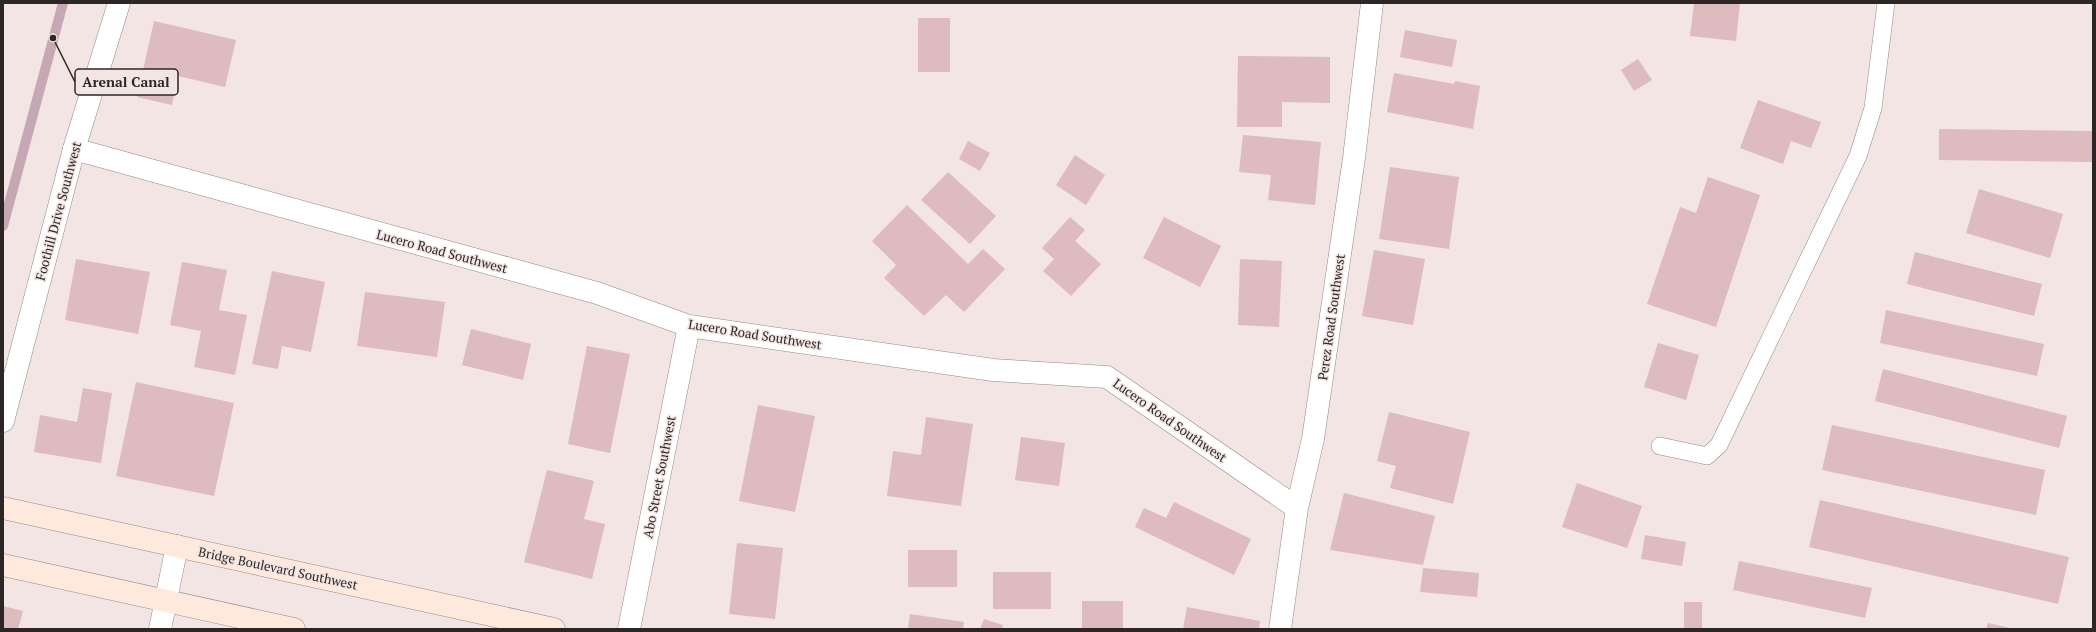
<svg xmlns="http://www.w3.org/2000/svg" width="2096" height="632" font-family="'PT Serif',serif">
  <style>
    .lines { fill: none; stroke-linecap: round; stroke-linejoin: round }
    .stream { stroke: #c6a7b4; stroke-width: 10 }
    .building { fill: #debbbe }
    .service-casing { stroke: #948987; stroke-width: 18 }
    .minor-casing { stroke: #948987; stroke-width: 23 }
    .tertiary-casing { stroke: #948987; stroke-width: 23 }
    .secondary-casing { stroke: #948987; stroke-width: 23 }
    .service { stroke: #fff; stroke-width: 17 }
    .minor { stroke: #fff; stroke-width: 22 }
    .tertiary { stroke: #fff; stroke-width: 22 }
    .secondary { stroke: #fee9dc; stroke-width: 22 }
    .labels { text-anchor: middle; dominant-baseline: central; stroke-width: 3; stroke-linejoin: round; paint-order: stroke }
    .street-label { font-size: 13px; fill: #2c2726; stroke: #f2e5e3 }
    .leader { fill: none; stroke: #2c2726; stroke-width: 1.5 }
    .callout-dot { fill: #2c2726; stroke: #f2e5e3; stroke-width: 1.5 }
    .callout { fill: #f2e5e3; stroke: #2c2726; stroke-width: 1.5 }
    .callout-label { font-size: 14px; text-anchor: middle; font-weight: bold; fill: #2c2726 }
  </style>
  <rect width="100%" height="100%" fill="#f2e5e3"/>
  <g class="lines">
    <path class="stream" d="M3,226L63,3"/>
  </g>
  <path class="building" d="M1694,3H1740L1736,41L1690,36Z
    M918,18H950V72H918Z
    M154,21L236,40L225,87L178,76L172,105L137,97Z
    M1405,30L1457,40L1452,67L1400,57Z
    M1238,56L1330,57V103L1282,102V127H1237Z
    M1638,59L1652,80L1634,91L1621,70Z
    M1394,73L1454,84L1455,81L1480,86L1473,129L1387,112Z
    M1758,100L1821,122L1811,148L1791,141L1783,164L1740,148Z
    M1939,129L2093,131V162L1939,160Z
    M1243,135L1321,142L1315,205L1268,200L1271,175L1239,172Z
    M968,141L990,153L980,171L959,159Z
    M1075,155L1105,175L1086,205L1056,185Z
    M1390,167L1459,177L1449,249L1379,239Z
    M948,172L996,216L970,244L921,200Z
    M1708,177L1760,195L1716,327L1647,304L1680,207L1696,213Z
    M1979,189L2063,214L2050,258L1966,233Z
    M907,205L968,264L983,249L1005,269L964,312L946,295L924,316L884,278L896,265L872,241Z
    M1070,217L1085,230L1075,241L1101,264L1071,296L1043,271L1054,259L1042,248Z
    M1164,217L1221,246L1200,287L1143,258Z
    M1374,250L1425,259L1413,325L1362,316Z
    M1915,252L2042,284L2034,316L1907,284Z
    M76,259L150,272L138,334L65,320Z
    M1240,259L1282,261L1279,327L1238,325Z
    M182,262L227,270L219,310L247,315L235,375L194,367L201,331L170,325Z
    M272,271L325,282L311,352L282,346L278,369L252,364Z
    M365,292L445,302L437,357L357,346Z
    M1886,310L2044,344L2037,376L1880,343Z
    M471,329L531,344L523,380L462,365Z
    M1658,343L1699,355L1686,400L1644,387Z
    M587,346L630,354L610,453L568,444Z
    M1883,369L2067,416L2059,448L1875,401Z
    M136,382L234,403L214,496L116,476Z
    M83,388L112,393L101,463L34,452L40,415L77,422Z
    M758,405L815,416L795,512L739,501Z
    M1389,412L1470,432L1453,504L1390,488L1396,466L1377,461Z
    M926,417L973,424L961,506L887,496L893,451L921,455Z
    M1832,425L2045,470L2036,515L1822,470Z
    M1021,437L1065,443L1059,486L1015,480Z
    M547,470L594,481L584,519L605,524L592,579L524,562Z
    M1577,483L1642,506L1627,548L1562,527Z
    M1344,493L1435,516L1423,565L1330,550Z
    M1820,500L2069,557L2058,604L1809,547Z
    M1174,502L1251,539L1234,575L1135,527L1144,508L1166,518Z
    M1645,535L1686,542L1682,566L1641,559Z
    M737,543L783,548L775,619L729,614Z
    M908,550H957V587H908Z
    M1739,561L1872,588L1865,618L1733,590Z
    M1423,568L1479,573L1477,597L1420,592Z
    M993,572H1051V609H993Z
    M1082,601H1123V629H1082Z
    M1684,602H1702V629H1684Z
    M3,606L23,611L18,629H3Z
    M1187,607L1260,621L1259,629H1183Z
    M910,614L964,622L963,629H908Z
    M984,619L1003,625L1002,629H980Z
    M1988,623L2010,628V629H1986Z"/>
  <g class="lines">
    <g class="service-casing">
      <path id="service" d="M1660,446L1707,456L1719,445L1858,156L1873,108L1886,3"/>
    </g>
    <g class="minor-casing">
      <path id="minor" d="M74,149L597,293L689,326L993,370L1107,377L1297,508
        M629,629L689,326
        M1280,629L1297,508L1313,439L1354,158L1372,3"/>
    </g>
    <g class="tertiary-casing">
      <path id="tertiary" d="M3,421L74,149L119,3
        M160,629L177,546"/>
    </g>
    <g class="secondary-casing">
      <path id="secondary" d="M3,508L554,629
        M3,565L294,629"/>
    </g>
    <use href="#service" class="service"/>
    <use href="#minor" class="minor"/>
    <use href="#tertiary" class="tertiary"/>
    <use href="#secondary" class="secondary"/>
  </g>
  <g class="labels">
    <g class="street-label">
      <text transform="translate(58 211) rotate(-75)">Foothill Drive Southwest</text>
      <text transform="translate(442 251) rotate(15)">Lucero Road Southwest</text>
      <text transform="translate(1331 317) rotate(-82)">Perez Road Southwest</text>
      <text transform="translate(755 334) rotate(9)">Lucero Road Southwest</text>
      <text transform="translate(1170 420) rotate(35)">Lucero Road Southwest</text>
      <text transform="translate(659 477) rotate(-79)">Abo Street Southwest</text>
      <text transform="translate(278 568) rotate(12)">Bridge Boulevard Southwest</text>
    </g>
  </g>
  <path class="leader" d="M53 38L75 82"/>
  <circle class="callout-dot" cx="53" cy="38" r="4"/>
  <rect class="callout" x="75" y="69" width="103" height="26" rx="4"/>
  <g class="callout-label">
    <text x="126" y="87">Arenal Canal</text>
  </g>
  <rect width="2096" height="632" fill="none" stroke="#2c2726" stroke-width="8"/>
</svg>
